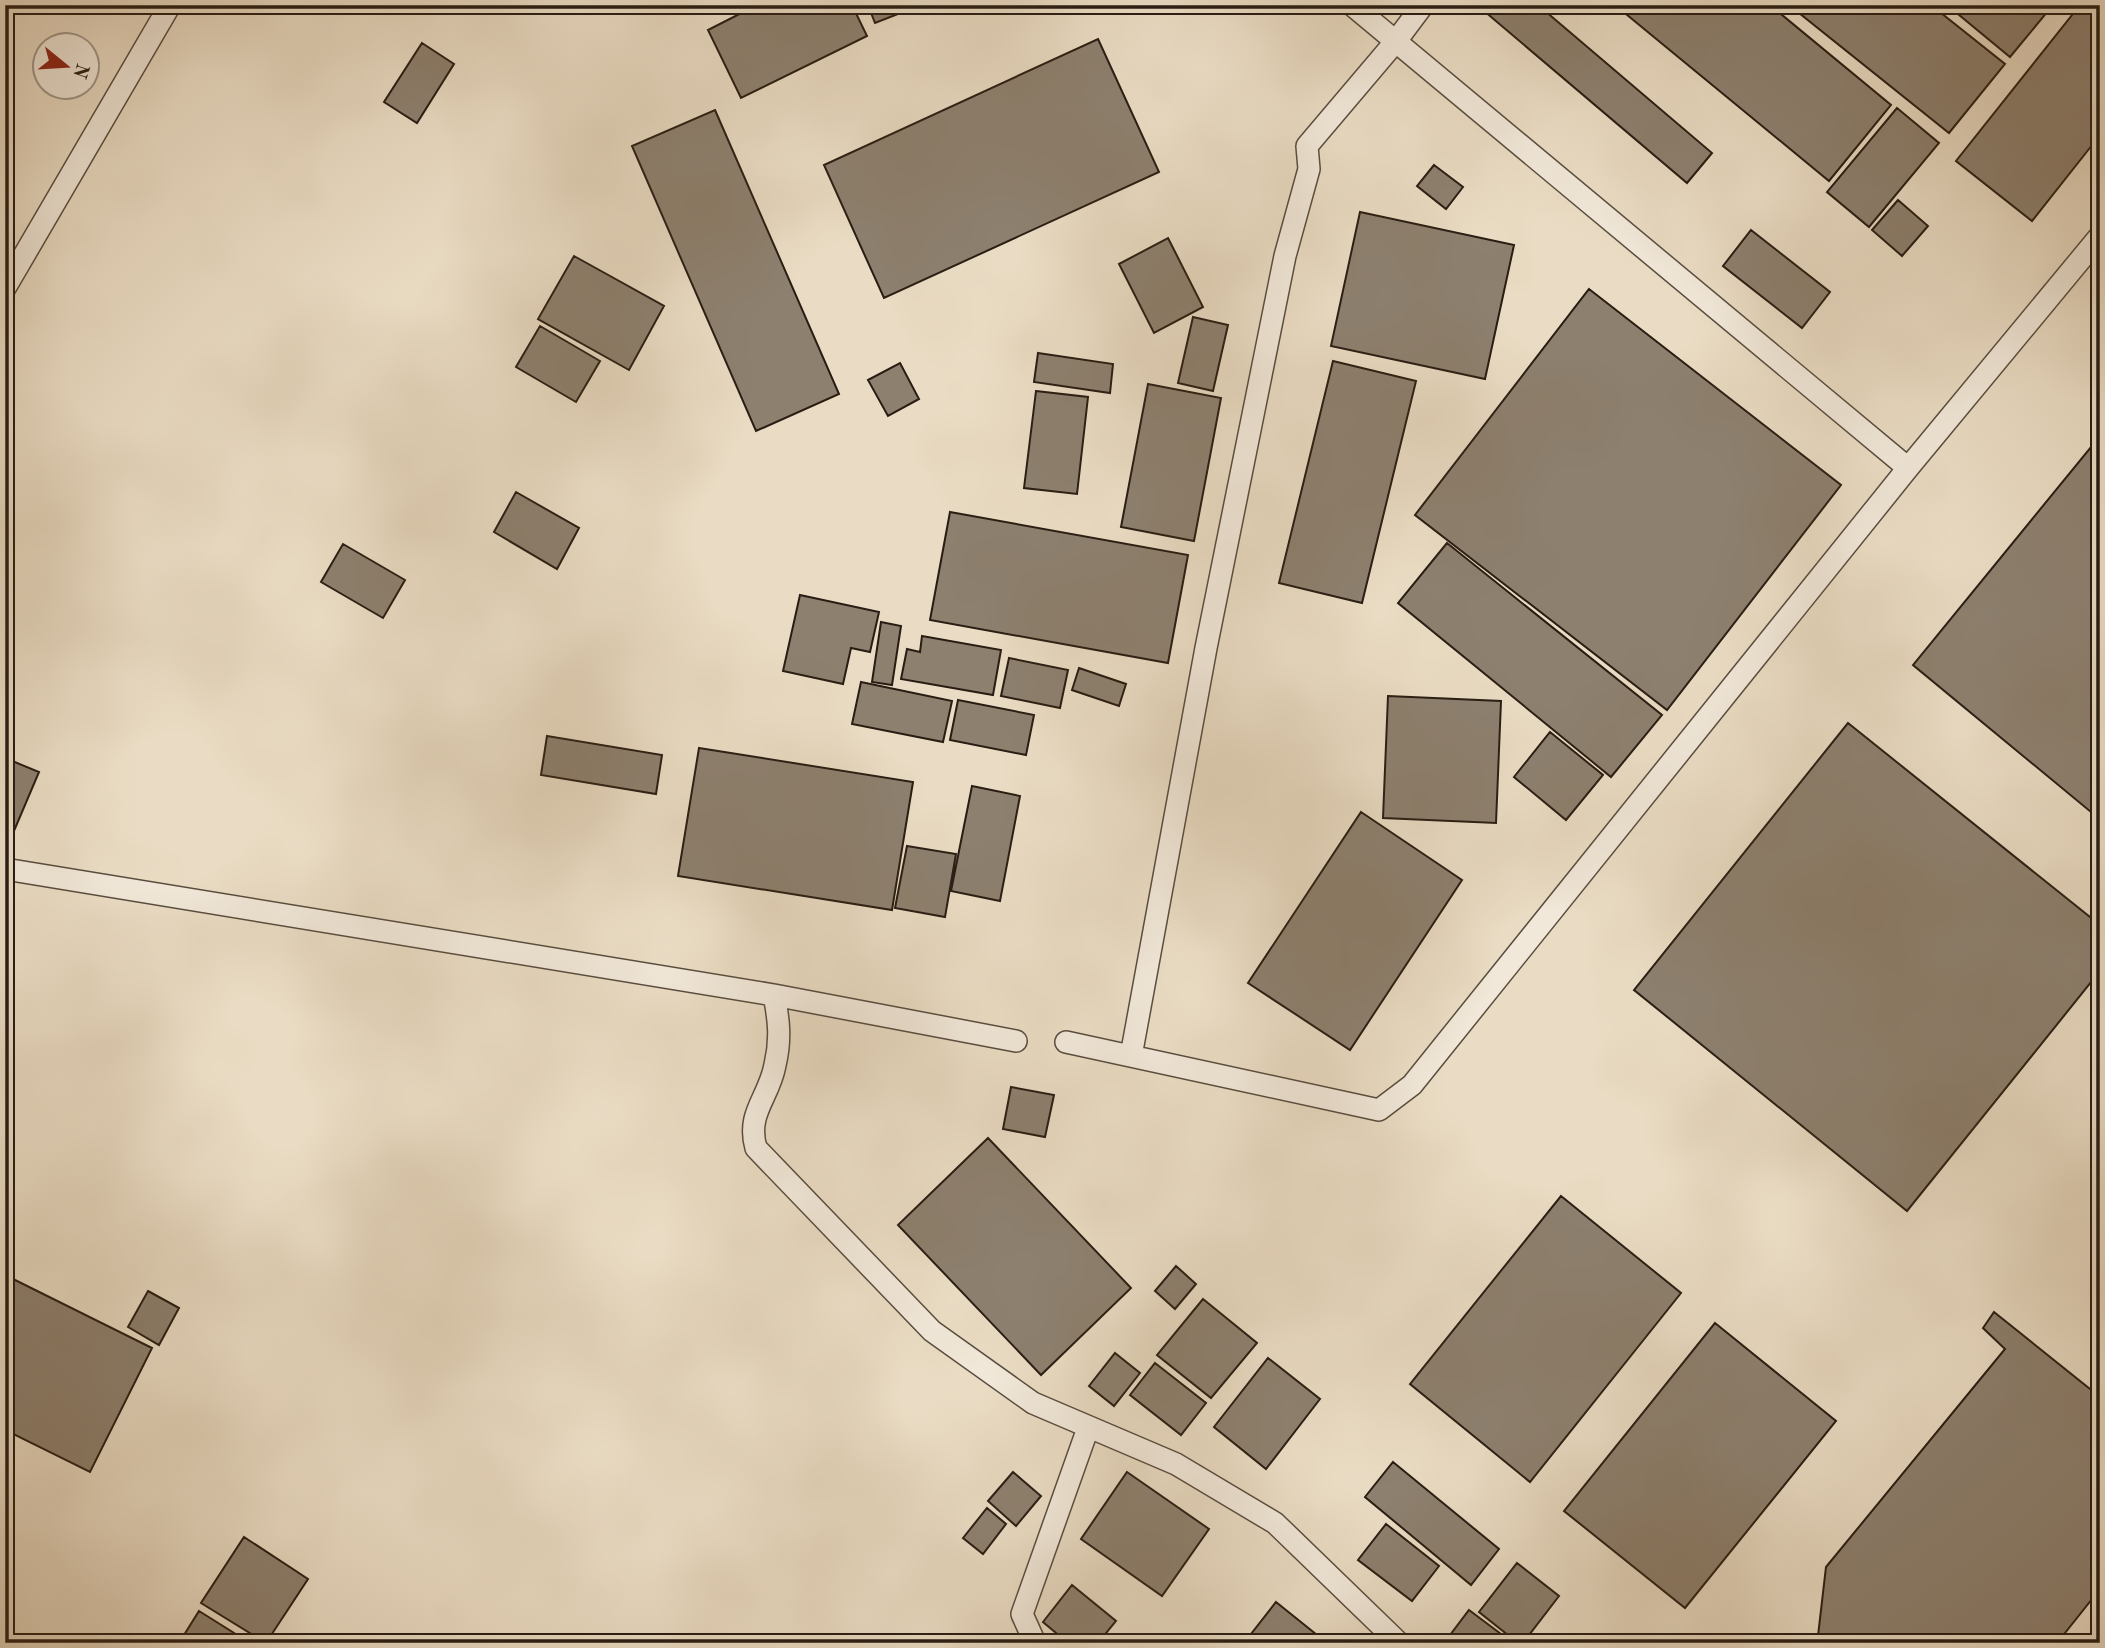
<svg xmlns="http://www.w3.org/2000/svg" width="2105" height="1648" font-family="'Old Standard TT',serif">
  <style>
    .building { fill: #8d806f; stroke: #291d13; stroke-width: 2 }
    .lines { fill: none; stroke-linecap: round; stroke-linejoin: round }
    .service-casing { stroke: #594d3f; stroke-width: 24 }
    .service { stroke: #f1e8d9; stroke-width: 21 }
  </style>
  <rect width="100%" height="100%" fill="#eadcc4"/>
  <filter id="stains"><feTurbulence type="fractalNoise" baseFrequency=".00286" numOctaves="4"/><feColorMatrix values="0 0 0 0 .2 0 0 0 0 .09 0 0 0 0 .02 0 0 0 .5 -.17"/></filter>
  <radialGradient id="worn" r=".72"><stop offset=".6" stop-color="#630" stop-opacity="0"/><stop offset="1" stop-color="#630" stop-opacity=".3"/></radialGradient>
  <path class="building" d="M757,5H797L802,14L821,5H852L867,36L741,98L708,30Z
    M868,5H921L875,23Z
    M1477,5H1538L1712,153L1687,183Z
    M1615,5H1770L1891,105L1829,181Z
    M1789,5H1931L2005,64L1949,133Z
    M1947,5H2053L2010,57Z
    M2080,5H2100V135L2032,221L1956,161Z
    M1098,39L1159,172L884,298L824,165Z
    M422,43L454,64L417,123L384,102Z
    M1897,108L1939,143L1869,227L1827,192Z
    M715,110L839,394L756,431L632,146Z
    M1434,165L1463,187L1446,209L1417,186Z
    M1898,200L1928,226L1902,256L1872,230Z
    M1360,212L1514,245L1485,379L1331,346Z
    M1751,230L1830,292L1802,328L1723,266Z
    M1168,238L1203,307L1154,333L1119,264Z
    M574,256L664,306L629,370L538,319Z
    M1589,289L1841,485L1667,710L1415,515Z
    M1193,317L1228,325L1213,391L1178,383Z
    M540,326L600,361L576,402L516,367Z
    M1038,353L1113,364L1110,393L1034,382Z
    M1333,361L1416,381L1362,603L1279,583Z
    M900,363L919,399L888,416L868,380Z
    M1148,384L1221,398L1194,541L1121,527Z
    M1036,391L1088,397L1077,494L1024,488Z
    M2100,436V816L2097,817L1913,665Z
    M516,492L579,528L557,569L494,532Z
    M950,512L1188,555L1168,663L930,620Z
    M1447,543L1662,715L1611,777L1398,603Z
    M343,544L405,580L383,618L321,582Z
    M800,595L879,612L870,652L851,648L843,684L783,671Z
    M881,622L901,626L892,685L872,682Z
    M922,636L1001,650L993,695L901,679L907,649L920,652Z
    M1009,658L1068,670L1060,708L1001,696Z
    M1079,668L1126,684L1119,706L1072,690Z
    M861,682L952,701L943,742L852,724Z
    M1388,696L1501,701L1496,823L1383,818Z
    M958,700L1034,715L1026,755L950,740Z
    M1848,723L2100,925V971L1907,1211L1634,990Z
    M1550,732L1603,775L1566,820L1514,777Z
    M547,736L662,755L656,794L541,775Z
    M699,748L913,782L892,910L678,876Z
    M5,758L39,772L14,831L5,827Z
    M972,786L1020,796L1000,901L951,891Z
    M1361,812L1462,880L1350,1050L1248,983Z
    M907,846L956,854L945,917L895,908Z
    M1011,1087L1054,1095L1045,1137L1003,1129Z
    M988,1138L1131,1288L1041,1375L898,1225Z
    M1561,1196L1681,1293L1530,1482L1410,1384Z
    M1176,1266L1196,1284L1175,1309L1155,1291Z
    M5,1275L152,1348L90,1472L5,1430Z
    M148,1291L179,1308L159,1345L128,1327Z
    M1203,1299L1257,1343L1211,1398L1157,1355Z
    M1994,1312L2100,1397V1589L2057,1643H1820L1818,1636L1826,1567L2005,1349L1983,1328Z
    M1715,1323L1836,1421L1685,1608L1564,1511Z
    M1115,1353L1140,1373L1114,1406L1089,1386Z
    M1268,1358L1320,1399L1266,1469L1214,1427Z
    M1155,1363L1206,1403L1181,1435L1130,1395Z
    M1393,1462L1499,1549L1471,1585L1365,1497Z
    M1013,1472L1041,1496L1016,1526L988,1501Z
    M1127,1472L1209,1529L1162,1596L1081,1539Z
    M987,1508L1006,1524L983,1554L963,1538Z
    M1386,1524L1439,1566L1412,1601L1358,1560Z
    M244,1537L308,1579L266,1643L201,1603Z
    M1517,1563L1559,1596L1523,1643H1518L1479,1612Z
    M1072,1585L1116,1621L1098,1643H1068L1043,1622Z
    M1276,1602L1327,1643H1244Z
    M1469,1610L1513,1643H1444Z
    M199,1611L250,1643H179Z"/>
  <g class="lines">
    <g class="service-casing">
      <path id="service" d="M1352,5L1908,468
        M5,288L170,5
        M5,869L774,995L1016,1041
        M774,995C779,1020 781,1040 775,1065C769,1098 746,1113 756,1148L932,1331L1033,1403L1176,1464L1275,1523L1399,1643
        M1066,1042L1379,1110L1412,1085L1908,468L2100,236
        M1131,1056L1206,648L1285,256L1309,169L1307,146L1396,41L1423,5
        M1035,1643L1022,1614L1088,1428"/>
    </g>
    <use href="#service" class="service"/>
  </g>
  <rect width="2105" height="1648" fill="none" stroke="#eadcc4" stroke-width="28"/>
  <rect x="7" y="7" width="2091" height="1634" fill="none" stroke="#291d13" stroke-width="3.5"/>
  <rect x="14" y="14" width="2077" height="1620" fill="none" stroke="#291d13" stroke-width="2"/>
  <g transform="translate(66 66) rotate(108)"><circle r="33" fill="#f1e8d9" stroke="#a1978a" stroke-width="2"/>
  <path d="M0-5L12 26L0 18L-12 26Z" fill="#8f2418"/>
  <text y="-10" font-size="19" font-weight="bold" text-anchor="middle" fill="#291d13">N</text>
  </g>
  <rect width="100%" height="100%" filter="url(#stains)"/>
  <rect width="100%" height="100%" fill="url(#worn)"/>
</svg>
